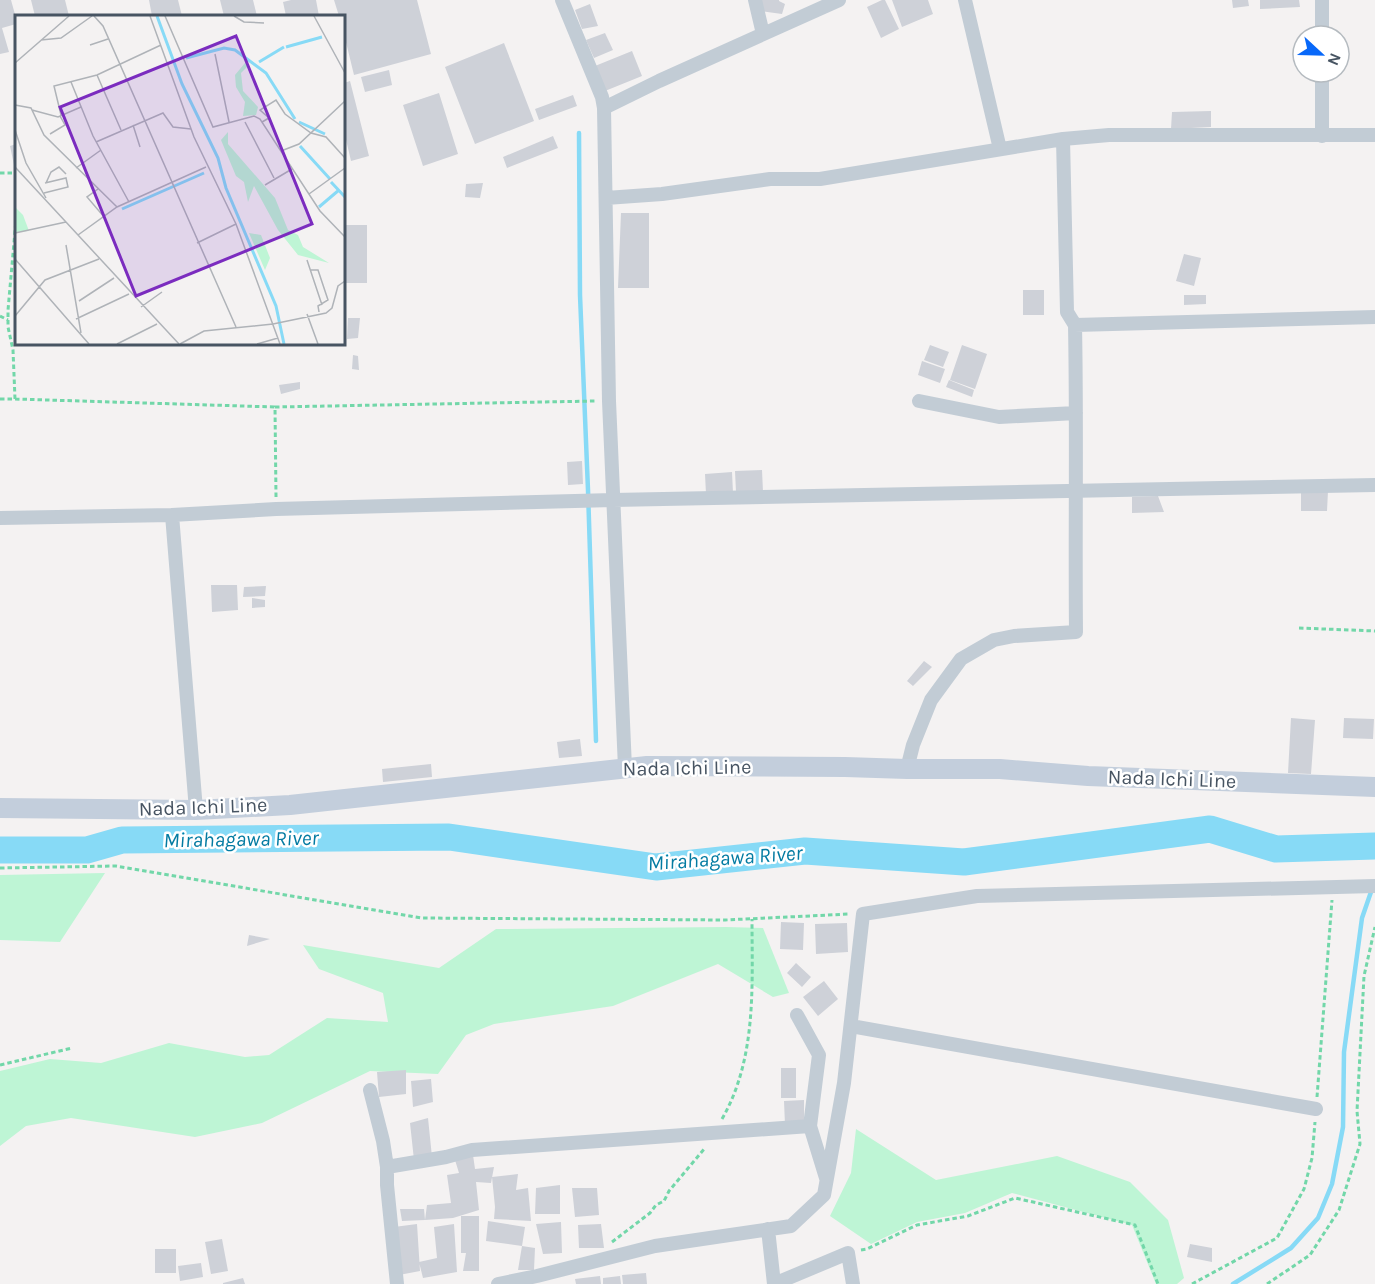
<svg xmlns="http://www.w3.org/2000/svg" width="1375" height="1284" font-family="Karla,sans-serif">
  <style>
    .green { fill: #bef5d5 }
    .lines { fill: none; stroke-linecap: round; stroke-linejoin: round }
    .stream { stroke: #87daf6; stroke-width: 4.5 }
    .river { stroke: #87daf6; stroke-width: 27 }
    .building { fill: #ced1d8 }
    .path { stroke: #72d7a9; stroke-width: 3; stroke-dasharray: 4.5 3; stroke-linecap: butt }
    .minor { stroke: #c2ccd5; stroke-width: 14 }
    .secondary { stroke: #c3cedc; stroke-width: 20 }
    .labels { text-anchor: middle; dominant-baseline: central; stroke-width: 5; stroke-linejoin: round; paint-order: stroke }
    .street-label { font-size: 20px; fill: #475462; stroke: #fff }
    .water-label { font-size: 21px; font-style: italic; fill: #037ba2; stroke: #fff }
    .inset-river { fill: none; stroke: #87daf6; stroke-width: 3 }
    .inset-road { fill: none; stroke: #afb3b8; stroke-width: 1.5 }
    .view { fill: #7b2cbf; fill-opacity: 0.15; stroke: #7b2cbf; stroke-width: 3 }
    .inset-edge { fill: none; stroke: #475462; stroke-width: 3 }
  </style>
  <rect width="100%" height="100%" fill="#f4f2f2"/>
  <path class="green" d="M105,873L60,942L0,940V875Z
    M726,927L763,928L789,993L773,997L718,964L613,1006L494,1024L466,1035L438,1074L370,1071L262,1123L195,1137L71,1118L26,1126L0,1146V1071L50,1059L101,1063L169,1043L245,1057L269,1055L327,1018L388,1022L383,993L319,969L303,945L439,968L496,929Z
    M856,1129L936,1180L1057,1156L1130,1182L1168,1220L1184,1278L1177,1284H1156L1132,1225L1012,1193L965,1213L917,1222L871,1244L830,1216L851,1173Z"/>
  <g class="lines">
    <path class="stream" d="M579,133L580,295L588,490L596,741
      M1233,1284L1291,1248L1318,1218L1332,1184L1343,1127L1344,1052L1362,918L1372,889"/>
    <path class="river" d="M0,850H87L122,840L449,837L656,867L805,851L964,862L1210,829L1276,849L1375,846"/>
  </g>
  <path class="building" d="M0,0H11L16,18V24L2,28L9,52L0,54Z
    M31,0H65L69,16H35Z
    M149,0H178L182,16H152Z
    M220,0H253L257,16H224Z
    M291,0H316L319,16H286L283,2Z
    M334,0H417L431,54L354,75L344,34V16H339Z
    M760,0H779V1L785,4L782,14L760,11Z
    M882,0H885L899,29L881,38L867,7Z
    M892,0H928L933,14L902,27Z
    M1232,0H1248L1249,6L1233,8Z
    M1260,0H1299L1300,7L1260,9Z
    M590,4L598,26L582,29L575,10Z
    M605,33L613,50L594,58L586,40Z
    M504,43L534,121L475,144L445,67Z
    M632,51L642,76L605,91L595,66Z
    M389,70L392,85L365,92L361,77Z
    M350,81L369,156L351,161L344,131V83Z
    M439,93L458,154L423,166L403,105Z
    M573,95L577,106L539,120L535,109Z
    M1211,111V127L1171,129L1172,112Z
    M553,136L558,148L507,168L503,157Z
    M16,144V164L14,165L10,146Z
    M483,183L480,198L465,197L466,184Z
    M621,213H649V288H618Z
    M344,225H367V283H344Z
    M1184,254L1201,258L1194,286L1176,281Z
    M1023,290H1044V315H1023Z
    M1184,295H1206V304L1184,305Z
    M348,318H360L358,338L347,339Z
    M930,345L949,352L943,367L924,360Z
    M962,345L987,354L975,389L950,380Z
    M353,355L358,356L359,370L352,369Z
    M922,361L945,369L940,383L918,375Z
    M949,380L974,390L972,397L946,387Z
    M300,382V389L281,394L279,385Z
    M582,461L583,484L568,485L567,462Z
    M762,470L763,492H736L735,471Z
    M732,472L733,493L706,494L705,474Z
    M1301,491H1328L1327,511H1301Z
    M1158,496L1164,512L1132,513V497Z
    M211,585H237L238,610L212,612Z
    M266,586L265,596L243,597L244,587Z
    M252,598L265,600V607L252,608Z
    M924,661L932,667L913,686L907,681Z
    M1291,718L1315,720L1311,774L1288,773Z
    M1344,718L1374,719L1373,739L1343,738Z
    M580,739L582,756L559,758L557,742Z
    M431,764L432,777L383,782L382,769Z
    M781,922L804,923L803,950L780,949Z
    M847,923L848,952L816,954L815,924Z
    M249,935L270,939L247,946Z
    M796,963L811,977L802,987L787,973Z
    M824,981L838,999L818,1016L803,997Z
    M781,1068H796V1098H781Z
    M406,1070V1094L379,1097L377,1072Z
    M431,1079L433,1102L413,1107L411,1081Z
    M804,1100V1125H785L784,1101Z
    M428,1118L432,1157L414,1160L410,1123Z
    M473,1155L475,1169L494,1167L491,1183L476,1182L479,1210L453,1218L425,1220L402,1221L400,1209H424L425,1220L427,1205L451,1203L447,1175L459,1173L455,1160Z
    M518,1174L516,1190L528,1188L531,1221L494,1219L495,1207L492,1177Z
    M560,1185V1214H535L536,1188Z
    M572,1188H597L599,1215L575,1217Z
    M461,1216H479V1271H463L466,1253H461Z
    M488,1221L525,1227L522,1246L486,1241Z
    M561,1222L562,1253L543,1254L536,1224Z
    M417,1224L420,1271L399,1275L394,1227Z
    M454,1224L457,1272L423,1278L419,1262L437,1258L434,1227Z
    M601,1224L604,1248H579L578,1225Z
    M222,1239L228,1271L211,1274L205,1242Z
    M1190,1244L1212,1248V1262L1187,1257Z
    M522,1246L535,1248L534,1270H518Z
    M155,1249H176V1273H155Z
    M201,1263L203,1277L180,1281L178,1266Z
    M646,1273L647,1284H623L622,1275Z
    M600,1276L601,1284H576L575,1279Z
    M620,1276L621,1284H603V1278Z
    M243,1278L245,1284H223V1283Z"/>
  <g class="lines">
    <path class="path" d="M0,173H16
      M0,316L8,320
      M0,399H15L13,350L8,327V310L16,220
      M15,399L275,407
      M276,497L275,407L595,401
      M1299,628L1375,631
      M0,868L116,866L421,918L725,920L850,914
      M0,1065L72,1048
      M1317,1097L1332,900
      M722,1119C757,1058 752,986 752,919
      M612,1242L650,1213L656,1205L664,1201L669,1191L705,1148
      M861,1250L867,1249L917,1225L968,1216L1015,1198L1135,1225L1158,1284
      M1192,1284L1277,1238L1304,1189L1312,1158L1315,1122
      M1267,1284L1310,1255L1339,1210L1360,1144L1357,1111L1364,976L1375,927"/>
    <path class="minor" d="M562,0L602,97L604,108L609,401L625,768
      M755,0L763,34
      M965,0L1000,149
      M1322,0V36
      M1322,72V136
      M604,108L659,81L839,0
      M606,198L662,194L770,179H820L1063,139L1109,135H1375
      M1075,325L1375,317
      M919,401L999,417L1076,413
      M172,515L196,810
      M0,518L172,515L276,509L613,500L1375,485
      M907,769L913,745L931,700L961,659L994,640L1014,636L1076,632C1075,530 1077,427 1075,325L1067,312L1063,139
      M797,1015L819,1055L810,1126L826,1178
      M851,1026L1316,1109
      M370,1090L383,1141L387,1167V1185L397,1284
      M387,1167L446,1157L472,1150L810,1126
      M768,1229L774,1284
      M498,1284L537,1276L655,1246L791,1226L824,1195L844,1083L863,914L977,896L1375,886
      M774,1284L848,1253L853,1284"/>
    <path class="secondary" d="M0,808L196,810L290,805L647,766L845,767L907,769H1000L1088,776L1375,787"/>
  </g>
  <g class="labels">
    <g class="street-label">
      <text transform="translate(687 768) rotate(-1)">Nada Ichi Line</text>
      <text transform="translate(1172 779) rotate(2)">Nada Ichi Line</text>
      <text transform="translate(203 807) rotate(-2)">Nada Ichi Line</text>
    </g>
    <g class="water-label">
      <text transform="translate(241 839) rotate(-1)">Mirahagawa River</text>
      <text transform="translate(725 858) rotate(-4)">Mirahagawa River</text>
    </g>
  </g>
  <g transform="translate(15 15)">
    <rect width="330" height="330" fill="#f4f2f2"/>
    <path d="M230,48L234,50L226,58L228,76L243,92L241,100L228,101L230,87L221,72L220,60ZM213,117V129L260,183L273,215L283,220L288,232L314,248L283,240L263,215L239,171L233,187L229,167L221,161L206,125ZM0,192L8,200L14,216L0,217ZM234,218L246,220L255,243L250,255Z" fill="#bef5d5"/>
    <path class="inset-river" d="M142,1L167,69L203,143L211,173L261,291L269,329M271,32L307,22M171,43L209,33L220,35L251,58L280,104M244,47L269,32M284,107L310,119M285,131L315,164M316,167L330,182M304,192L324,175M107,194L189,158"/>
    <path class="inset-road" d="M79,1L88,11L221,312M135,1L179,122L221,209L265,329M150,1L198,112L239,101L245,104L305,196L330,222M219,1L229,7L249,8M299,1L330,58M26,25L46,23L77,1M75,30L93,24M200,39L214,107M0,48L54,1M82,60L106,115M56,67L78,121L114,187M0,90L16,93L29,120L102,192M17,95L43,102L66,92M46,100L39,71L82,60L146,30M230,107L259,163M247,107L254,103L245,95L261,85L270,99L296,118L311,122L330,143M118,110L125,132M0,115L11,148L31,183M35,119L50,110L45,101M81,127L148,98L158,112L176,114M266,136L284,129L330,86M0,152L164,329M61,153L86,135M31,168L36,157L44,152L51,159M250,170L277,154M83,174L72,182L90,203M29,178L53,172L51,163L30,168M294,179L330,153M0,218L51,207M63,220L102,192L191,152M182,228L221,209M51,230L66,318M0,244L74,329M292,245L307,290M295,255H303L313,285L303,291L304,297M64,286L99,263M126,292L147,277M292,299L303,329M0,301L30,265L84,244M61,304L114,279M102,329L142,309M165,329L189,316L258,309L311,298L317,293L323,271L330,266M242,329L263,323"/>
    <path class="view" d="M221,21L297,209L121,281L45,92Z"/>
    <rect width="330" height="330" class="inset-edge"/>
  </g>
  <g transform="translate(1321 54) rotate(112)"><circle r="28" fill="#ffffff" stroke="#b5bbc0" stroke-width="1.5"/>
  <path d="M0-4.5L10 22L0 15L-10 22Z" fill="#0868f9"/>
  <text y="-9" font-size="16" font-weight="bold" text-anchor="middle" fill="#475462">N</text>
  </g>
</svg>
